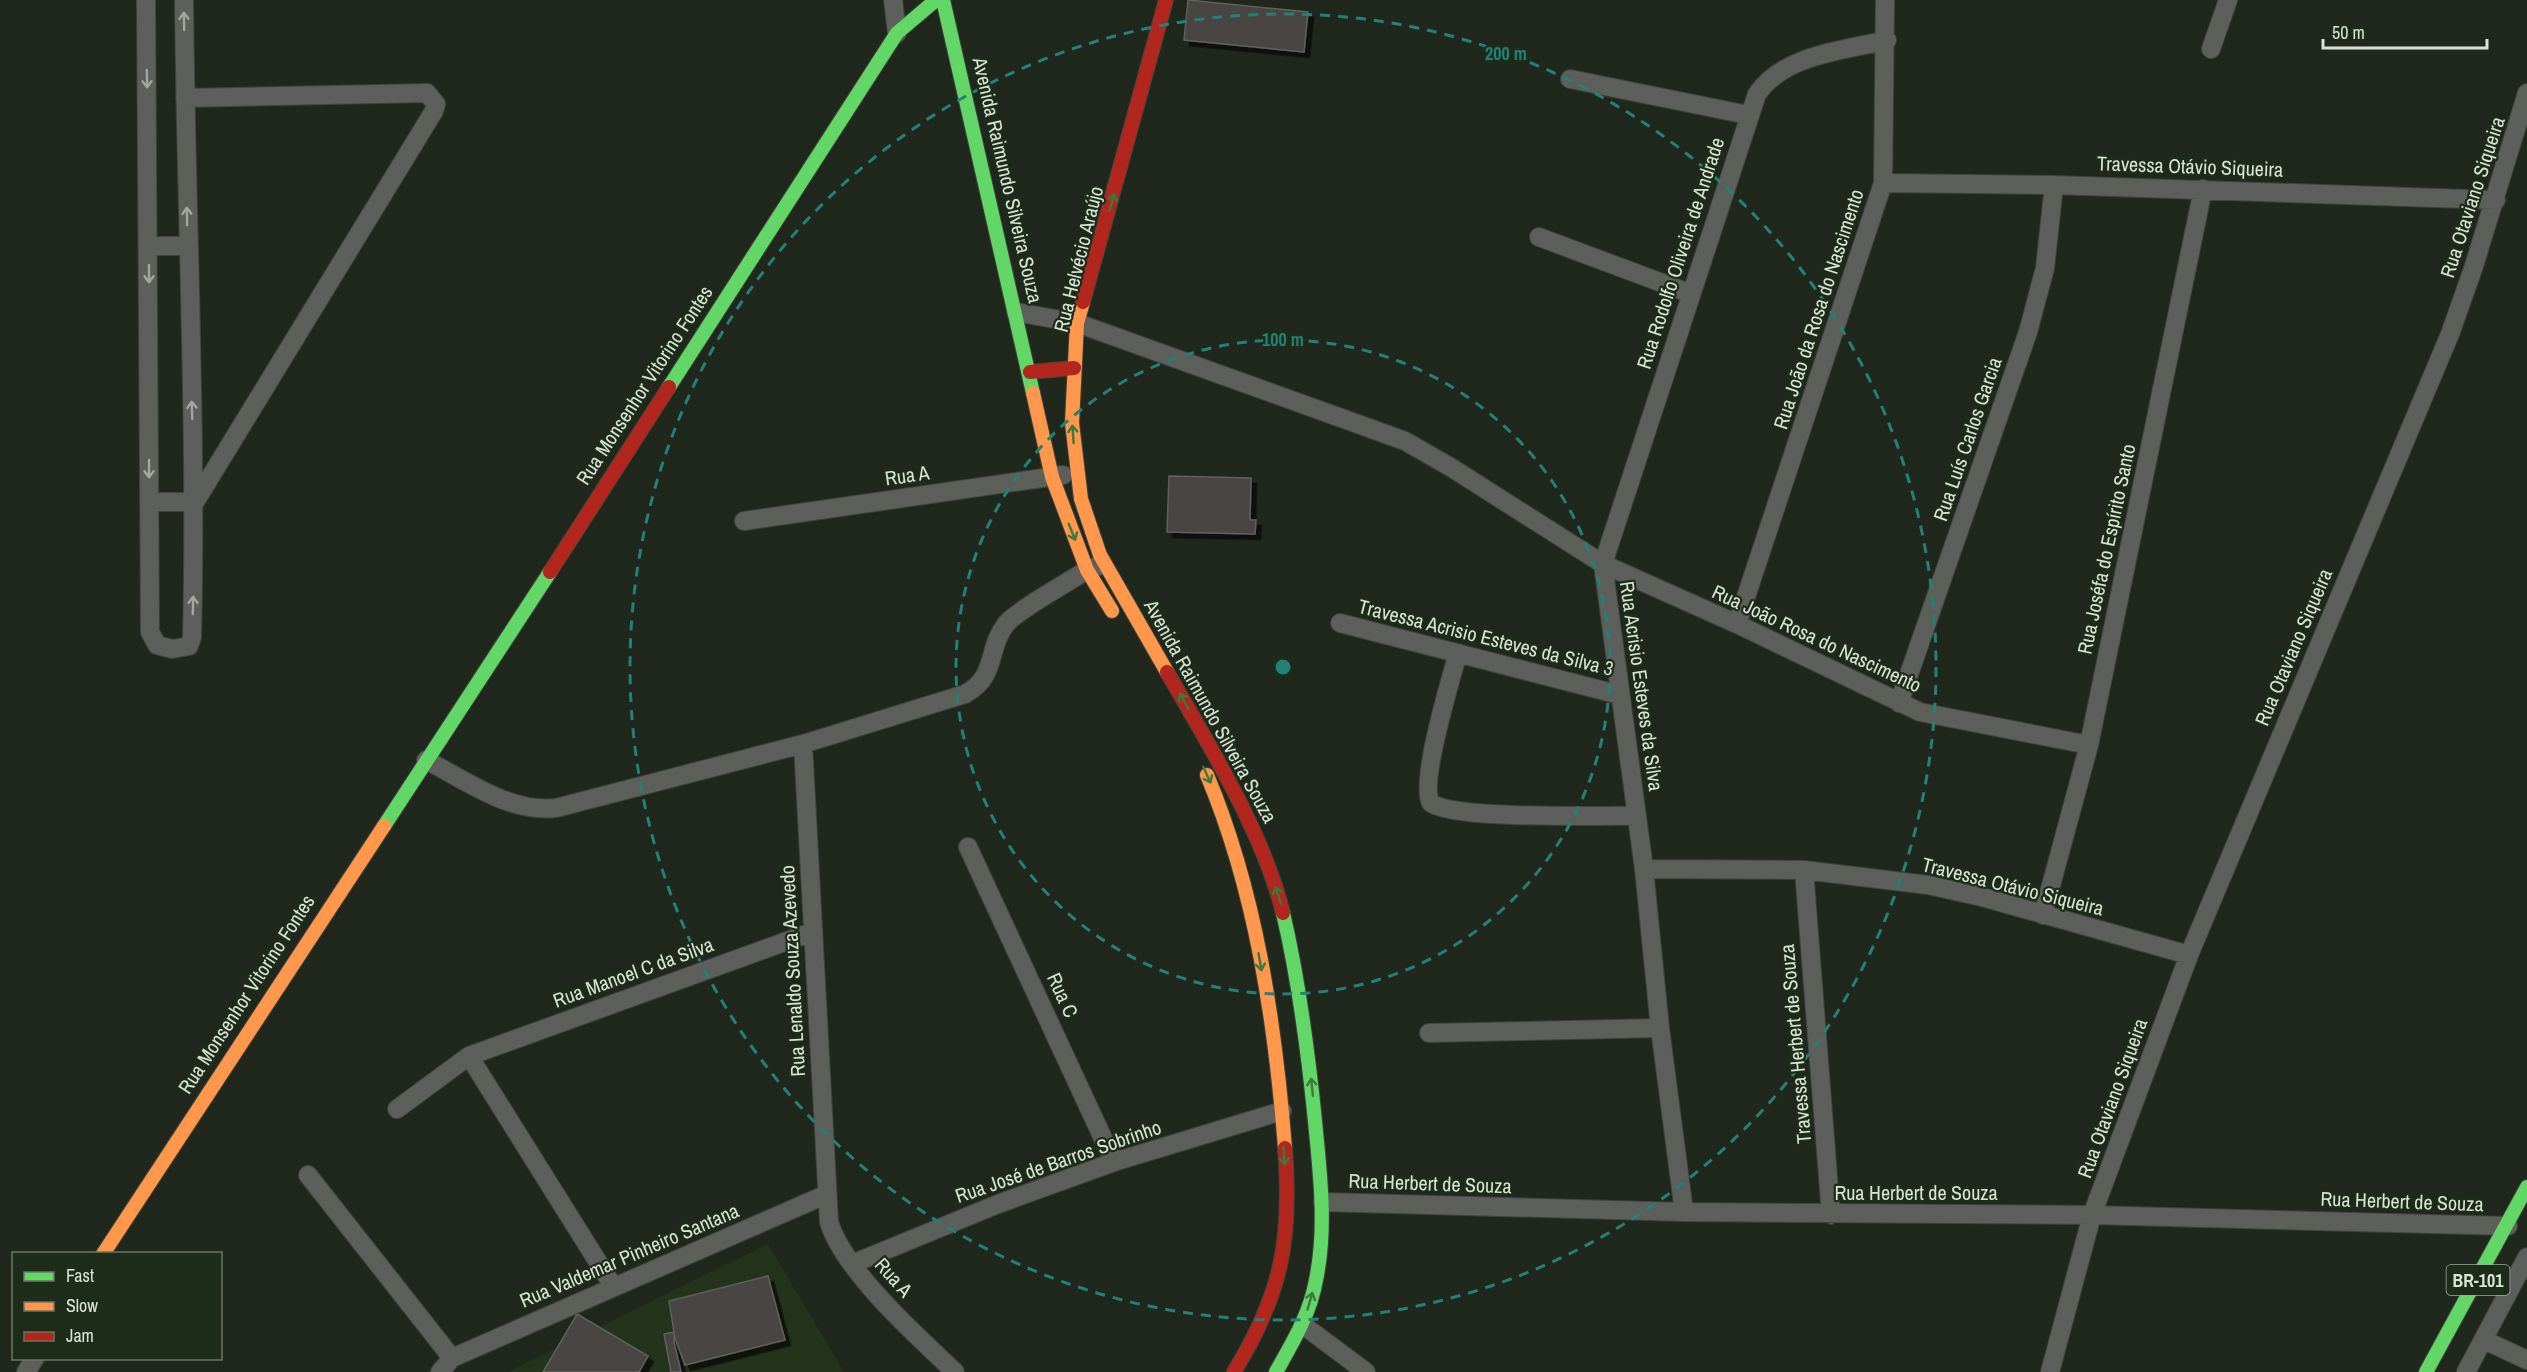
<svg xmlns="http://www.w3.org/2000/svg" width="2527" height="1372" font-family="'Archivo Narrow',sans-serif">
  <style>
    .built { fill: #23331c }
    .building { fill: #494443; stroke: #61605d; stroke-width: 1.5; filter: url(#shadow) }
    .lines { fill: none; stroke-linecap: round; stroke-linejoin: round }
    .street-casing { stroke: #3e453c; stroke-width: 20 }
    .fast-casing { stroke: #3e453c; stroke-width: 16 }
    .slow-casing { stroke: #3e453c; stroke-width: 16 }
    .jam-casing { stroke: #3e453c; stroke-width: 16 }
    .street { stroke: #5c5f5a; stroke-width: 18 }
    .fast { stroke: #63d668; stroke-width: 14 }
    .slow { stroke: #ff974d; stroke-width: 14 }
    .jam { stroke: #b3261e; stroke-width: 14 }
    .oneway { stroke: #a1a89e }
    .oneway2 { stroke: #3d783d }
    .ring { fill: none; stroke: #238178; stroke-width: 3; stroke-dasharray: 10 8 }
    .labels { text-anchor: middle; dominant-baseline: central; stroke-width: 4.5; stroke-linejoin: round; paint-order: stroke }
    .shield { fill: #1e2c1a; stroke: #a1ac9e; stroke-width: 1.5 }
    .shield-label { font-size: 18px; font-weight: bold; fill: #d9e3d6 }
    .street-label { font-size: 20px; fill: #d9e3d6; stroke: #1e2c1a }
    .centre { fill: #238178; stroke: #1e2c1a; stroke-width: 3 }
    .ring-label { font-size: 18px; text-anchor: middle; font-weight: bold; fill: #238178; stroke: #1e2c1a; stroke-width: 4.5; stroke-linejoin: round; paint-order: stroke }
  </style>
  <defs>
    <filter id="shadow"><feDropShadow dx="5.5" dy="5.5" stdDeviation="0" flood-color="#0009"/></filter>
  </defs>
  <rect width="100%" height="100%" fill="#20281e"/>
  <path class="built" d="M768,1244L844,1372H508Z"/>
  <path class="building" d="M1188,0L1308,12L1304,52L1184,40Z
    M1169,476L1251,478L1250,520H1256L1255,534L1167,532Z
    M768,1276L785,1340L685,1365L675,1338L669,1301Z
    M577,1314L648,1356L639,1372H543Z
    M674,1332V1342L681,1372H671L664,1334Z"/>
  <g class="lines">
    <g class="street-casing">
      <path id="street" d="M146,0L150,632L157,645L172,649L189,646L192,637C197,425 186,213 184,0
        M893,0L897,33
        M1887,40C1842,51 1785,54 1757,94L1603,564L1737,624L1920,712L2089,745
        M2211,49L2228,0
        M1570,79L1748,115
        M1883,183L2054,185L2496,200
        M1539,237L1689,293
        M149,246H187
        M1016,312L1077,323L1405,441L1452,468L1603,564L1644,869L1660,1028L1684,1212
        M149,502H195L434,111L436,104L427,93L185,98
        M744,521L1063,475
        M1340,623L1620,695
        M1737,624L1883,183L1885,0
        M1458,653C1451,678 1419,784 1431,803C1456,820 1598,815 1637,816
        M1899,703L2028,332L2045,268L2054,185
        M803,744L829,1222C844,1271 917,1336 955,1372
        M426,760C467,781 509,813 556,808L803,744L965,694C998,676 986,650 1006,624C1016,611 1070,581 1087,570L1098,566
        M968,847L1114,1162
        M1644,869L1804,870L1928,885L1982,897L2189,955
        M1804,870L1831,1215
        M2043,915L2089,745L2203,189
        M1429,1033L1660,1028
        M469,1056L613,1286
        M397,1109L469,1056L812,932
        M308,1175L452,1358
        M1323,1202L1684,1212L2092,1215L2508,1226
        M852,1264L998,1204L1114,1162L1282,1111
        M1303,1325L1366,1372
        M2484,1340L2527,1360
        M26,1372L35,1358
        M440,1372L452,1358L825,1195
        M2050,1372L2092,1215L2189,955L2450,334L2473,269L2527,93
        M2466,1372L2527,1257"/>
    </g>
    <g class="fast-casing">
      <path id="fast" d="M943,0L1033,393
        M669,387L897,33L936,0
        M384,826L550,572
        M1276,1372C1293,1342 1310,1314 1316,1280C1327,1227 1320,1174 1315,1121C1308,1051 1299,981 1283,913
        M2426,1372L2527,1187"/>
    </g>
    <g class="slow-casing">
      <path id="slow" d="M1083,302L1077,323L1072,423L1081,499L1100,555L1167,672
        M1033,393L1052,477L1087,570L1112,611
        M1207,775C1256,892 1275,1022 1285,1148
        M103,1254L384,826"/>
    </g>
    <g class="jam-casing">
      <path id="jam" d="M1083,302L1166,0
        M1030,372L1074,368
        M550,572L669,387
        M1167,672C1209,745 1263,832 1283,913
        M1234,1372C1282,1293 1292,1240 1285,1148"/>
    </g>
    <use href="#street" class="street"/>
    <use href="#fast" class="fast"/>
    <use href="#slow" class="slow"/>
    <use href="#jam" class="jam"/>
  </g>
  <defs><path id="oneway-shaft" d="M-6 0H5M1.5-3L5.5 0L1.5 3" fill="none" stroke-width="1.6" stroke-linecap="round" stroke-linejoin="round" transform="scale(1.5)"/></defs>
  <g class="oneway">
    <use href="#oneway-shaft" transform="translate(184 21) rotate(-91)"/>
    <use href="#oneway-shaft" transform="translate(147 79) rotate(89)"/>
    <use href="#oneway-shaft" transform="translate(187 216) rotate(-91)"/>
    <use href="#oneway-shaft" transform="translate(149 274) rotate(90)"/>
    <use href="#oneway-shaft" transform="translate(192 410) rotate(-92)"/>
    <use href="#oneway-shaft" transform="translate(149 469) rotate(90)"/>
    <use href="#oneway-shaft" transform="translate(193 605) rotate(-89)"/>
  </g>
  <g class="oneway2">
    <use href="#oneway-shaft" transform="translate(1112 202) rotate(-74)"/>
    <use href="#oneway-shaft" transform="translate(1073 434) rotate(-94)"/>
    <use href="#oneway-shaft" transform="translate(1072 532) rotate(68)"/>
    <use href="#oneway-shaft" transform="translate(1184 701) rotate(-119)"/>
    <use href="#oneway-shaft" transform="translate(1207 775) rotate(65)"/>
    <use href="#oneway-shaft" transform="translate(1278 895) rotate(-109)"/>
    <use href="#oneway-shaft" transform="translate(1260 962) rotate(80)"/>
    <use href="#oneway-shaft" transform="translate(1312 1087) rotate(-96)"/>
    <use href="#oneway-shaft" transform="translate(1284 1156) rotate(87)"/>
    <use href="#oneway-shaft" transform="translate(1310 1301) rotate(-74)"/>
  </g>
  <g class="ring">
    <circle cx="1283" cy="667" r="327"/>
    <circle cx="1283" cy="667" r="653"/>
  </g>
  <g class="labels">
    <rect class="shield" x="2446.5" y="1265" width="63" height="30" rx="4.5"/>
    <g class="shield-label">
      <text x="2478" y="1280">BR-101</text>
    </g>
    <g class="street-label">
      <text transform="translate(2190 166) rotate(2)">Travessa Otávio Siqueira</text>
      <text transform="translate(1008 180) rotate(77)">Avenida Raimundo Silveira Souza</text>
      <text transform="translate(2472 197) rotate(-72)">Rua Otaviano Siqueira</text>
      <text transform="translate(1680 253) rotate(-72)">Rua Rodolfo Oliveira de Andrade</text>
      <text transform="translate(1078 259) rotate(-76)">Rua Helvécio Araújo</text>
      <text transform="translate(1818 309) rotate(-72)">Rua João da Rosa do Nascimento</text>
      <text transform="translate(644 385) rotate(-57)">Rua Monsenhor Vitorino Fontes</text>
      <text transform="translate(1967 439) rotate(-71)">Rua Luís Carlos Garcia</text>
      <text transform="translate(907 475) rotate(-8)">Rua A</text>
      <text transform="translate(2106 549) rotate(-78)">Rua Joséfa do Espírito Santo</text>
      <text transform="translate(1486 637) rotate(14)">Travessa Acrisio Esteves da Silva 3</text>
      <text transform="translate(1817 638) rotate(25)">Rua João Rosa do Nascimento</text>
      <text transform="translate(2293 647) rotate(-67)">Rua Otaviano Siqueira</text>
      <text transform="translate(1642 686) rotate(82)">Rua Acrisio Esteves da Silva</text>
      <text transform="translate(1211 711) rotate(61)">Avenida Raimundo Silveira Souza</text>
      <text transform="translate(2013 886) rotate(14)">Travessa Otávio Siqueira</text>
      <text transform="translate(792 971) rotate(-93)">Rua Lenaldo Souza Azevedo</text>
      <text transform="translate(633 972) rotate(-20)">Rua Manoel C da Silva</text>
      <text transform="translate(246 994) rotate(-57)">Rua Monsenhor Vitorino Fontes</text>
      <text transform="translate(1063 995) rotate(65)">Rua C</text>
      <text transform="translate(1795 1044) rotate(-95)">Travessa Herbert de Souza</text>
      <text transform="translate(2112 1098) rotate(-70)">Rua Otaviano Siqueira</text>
      <text transform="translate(1058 1161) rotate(-19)">Rua José de Barros Sobrinho</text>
      <text transform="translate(1430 1183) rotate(2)">Rua Herbert de Souza</text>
      <text x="1916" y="1192">Rua Herbert de Souza</text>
      <text transform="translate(2402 1201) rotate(2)">Rua Herbert de Souza</text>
      <text transform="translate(629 1255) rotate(-23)">Rua Valdemar Pinheiro Santana</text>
      <text transform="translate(894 1277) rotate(48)">Rua A</text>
    </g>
  </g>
  <circle cx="1283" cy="667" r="9" class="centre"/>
  <g class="ring-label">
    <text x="1506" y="60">200 m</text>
    <text x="1283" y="346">100 m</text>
  </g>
  <rect x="12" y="1252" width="210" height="108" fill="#1e2c1a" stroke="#697565" stroke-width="1.5"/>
  <rect x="24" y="1272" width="30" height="9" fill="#63d668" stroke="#697565" stroke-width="1.5"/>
  <text x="66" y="1282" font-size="18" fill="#d9e3d6">Fast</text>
  <rect x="24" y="1302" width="30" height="9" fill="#ff974d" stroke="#697565" stroke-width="1.5"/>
  <text x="66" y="1312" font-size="18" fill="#d9e3d6">Slow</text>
  <rect x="24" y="1332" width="30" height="9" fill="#b3261e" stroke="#697565" stroke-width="1.5"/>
  <text x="66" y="1342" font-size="18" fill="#d9e3d6">Jam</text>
  <path d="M2323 39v9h164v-9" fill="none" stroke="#d9e3d6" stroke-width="3"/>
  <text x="2332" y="39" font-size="18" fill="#d9e3d6" stroke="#1e2c1a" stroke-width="4.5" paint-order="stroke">50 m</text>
</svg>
